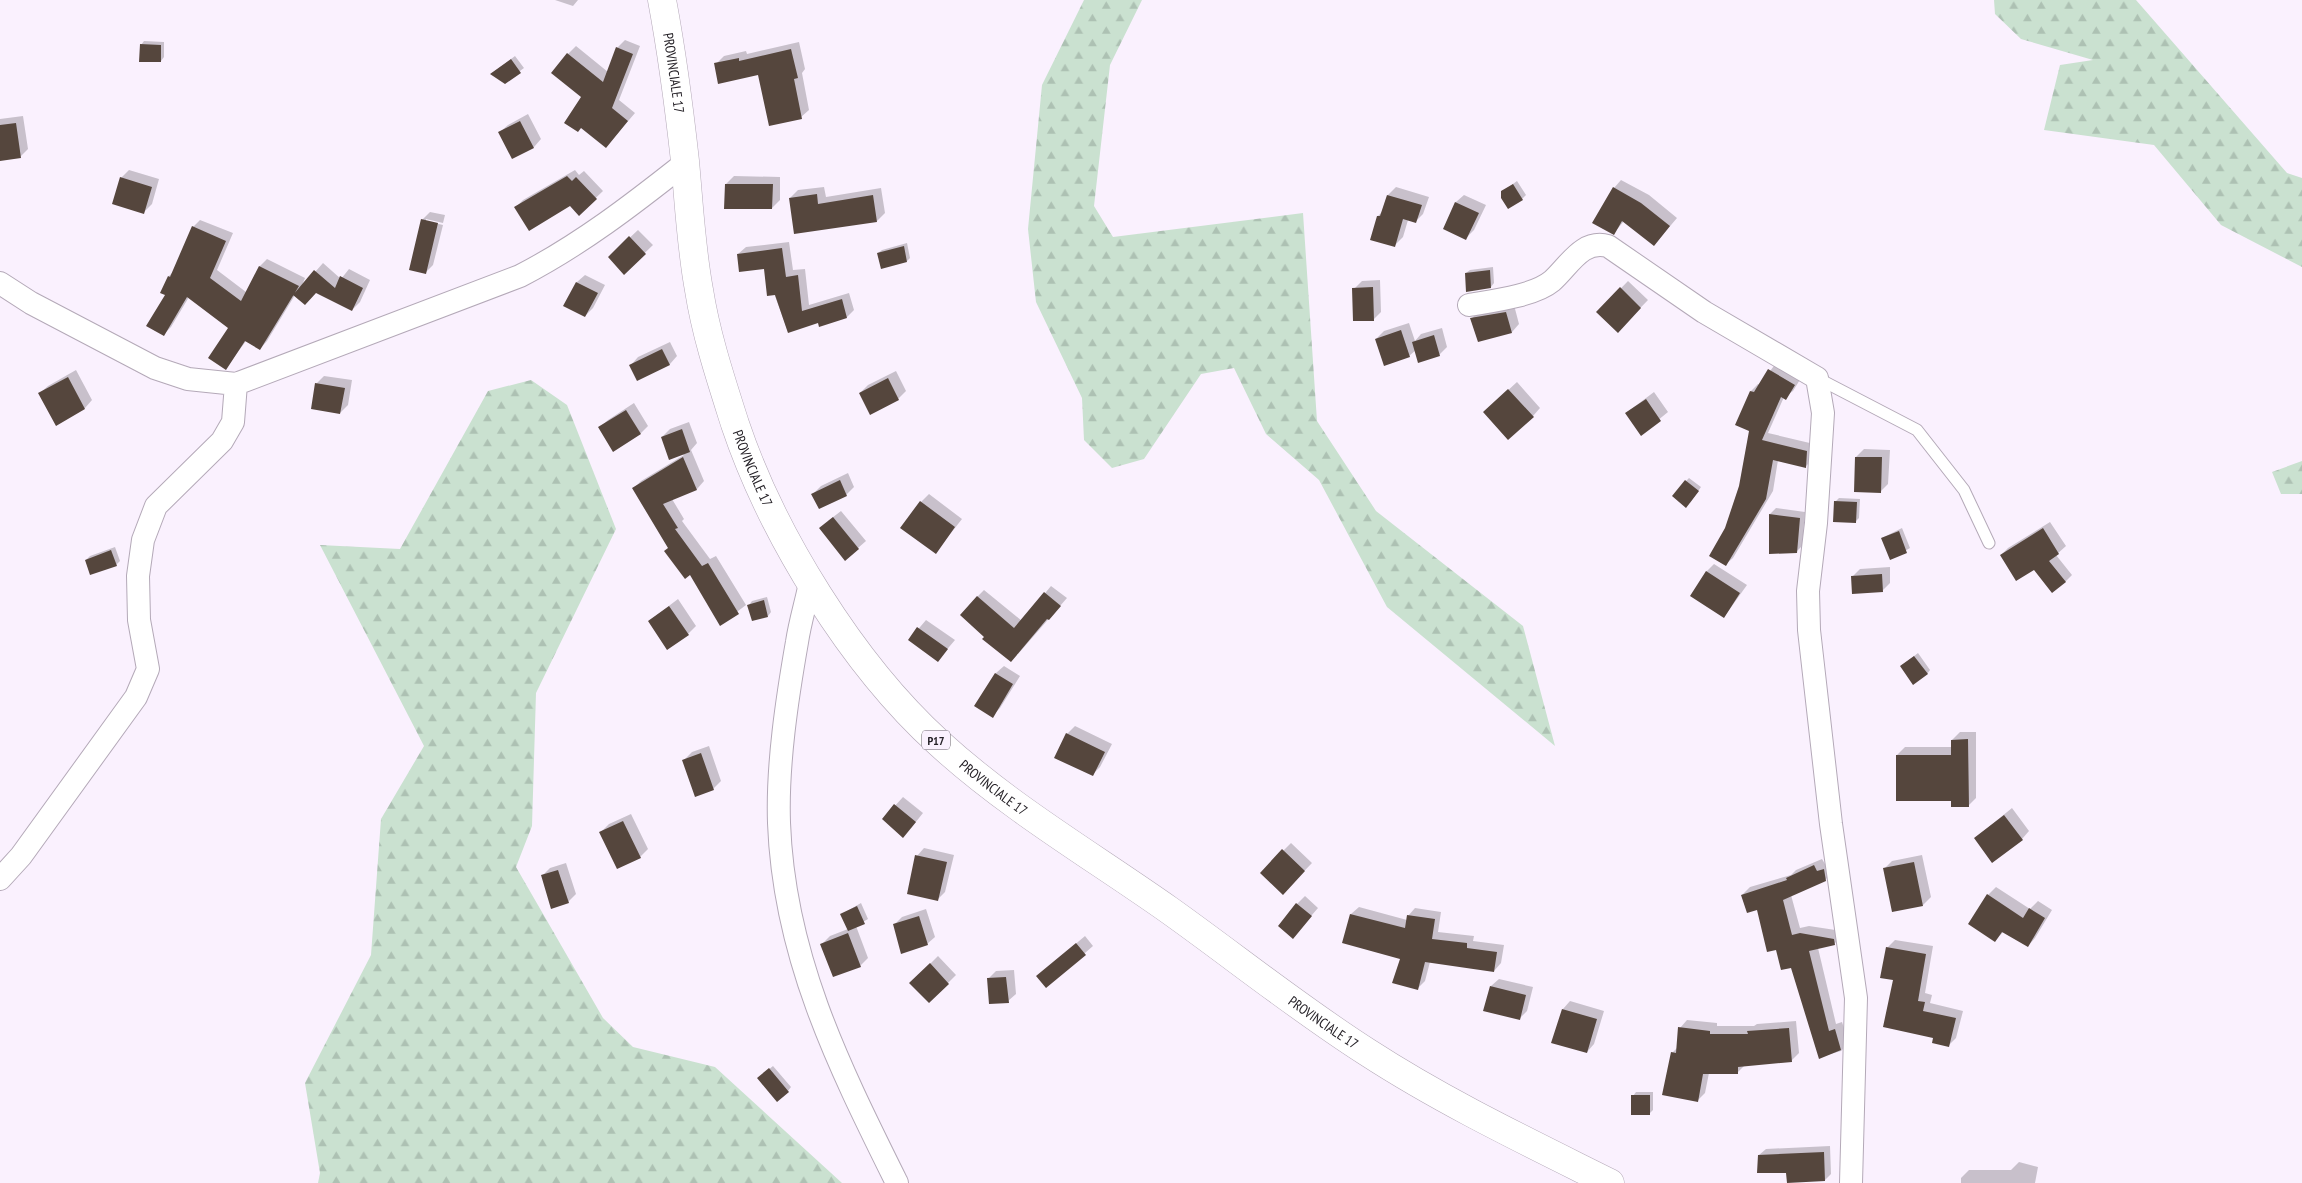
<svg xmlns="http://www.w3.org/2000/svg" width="2302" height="1183" font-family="'PT Sans Narrow',sans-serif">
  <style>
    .forest { fill: url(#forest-firs) }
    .shadow { fill: #0003 }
    .building { fill: #55463d }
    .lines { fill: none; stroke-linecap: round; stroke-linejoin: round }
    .service-casing { stroke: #b4a9b8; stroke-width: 13 }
    .minor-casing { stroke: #b4a9b8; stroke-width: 24 }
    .primary-casing { stroke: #b4a9b8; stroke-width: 29 }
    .service { stroke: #fff; stroke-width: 11 }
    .minor { stroke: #fff; stroke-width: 22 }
    .primary { stroke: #fff; stroke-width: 28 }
    .labels { text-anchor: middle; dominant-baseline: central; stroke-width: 5; stroke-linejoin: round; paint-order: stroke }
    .shield { fill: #faf1fe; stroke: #666068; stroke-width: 1 }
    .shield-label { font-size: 12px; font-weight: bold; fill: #262228 }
    .street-label { font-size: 14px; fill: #262228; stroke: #faf1fe }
  </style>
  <defs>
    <pattern id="forest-firs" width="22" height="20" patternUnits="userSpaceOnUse" patternTransform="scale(1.25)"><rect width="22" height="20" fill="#cae1d0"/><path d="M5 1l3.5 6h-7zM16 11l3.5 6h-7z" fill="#adc1b3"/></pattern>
  </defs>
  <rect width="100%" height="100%" fill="#faf1fe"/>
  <path class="forest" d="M1084,0H1142L1110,65L1094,206L1113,237L1303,213L1317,421L1376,511L1523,626L1555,746L1387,607L1319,480L1266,434L1234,368L1201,374L1144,459L1112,468L1084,440L1082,398L1036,302L1028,229L1042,85Z
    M1994,0H2136L2287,173L2302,178V267L2221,225L2154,145L2044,130L2060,65L2093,60L2021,39L1995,14Z
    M531,380L567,405L616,529L536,693L532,826L516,867L603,1018L633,1047L715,1067L842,1183H318L320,1173L305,1083L371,955L381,819L424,746L320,545L400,549L488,391Z
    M2302,461V494H2281L2272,472Z"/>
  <path class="shadow" d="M555,0H578L573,6Z
    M625,40L640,46L619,100L635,113L606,147L583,97L568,54L576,46L608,72L617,48Z
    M144,41L164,42V57L161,61L141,45Z
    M799,42L805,69L802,73L809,110L801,117L759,73L716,64L724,56L746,51L747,54Z
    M515,56L524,68L505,82L495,71Z
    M528,114L541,139L534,147L513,158L500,132L508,125Z
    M23,116L28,149L20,157L0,160V119Z
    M129,170L159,179L152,204L144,212L121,178Z
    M575,170L579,175L584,171L603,191L579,214L570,205L516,207L523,200Z
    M734,176L780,177V200L772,208L726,184Z
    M1621,180L1649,195L1677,218L1654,245L1624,221L1614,233V188Z
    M1517,181L1526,195L1522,199L1502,192Z
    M824,187L826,197L881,188L885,213L877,221L790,198L798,190Z
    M1396,187L1429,197L1423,214L1415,222L1408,220L1403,237L1395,245L1378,216L1382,212L1388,195Z
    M1464,195L1486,205L1474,230L1466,238L1444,228L1456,202Z
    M430,212L445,215L443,223L426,219V221L443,225L433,265L426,272L422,220Z
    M200,220L233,233L217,270L246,292L260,266L267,259L305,278L301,288L323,263L341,279L349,269L370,280L360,302L352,310L317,292L295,295L267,341L260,349L246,341L226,368L229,327L189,297L171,327L164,334L166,295L162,292L169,276L174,271L193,227Z
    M638,230L653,245L624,273L609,257Z
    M789,242L793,270L805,269L809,305L849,293L854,310L847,317L819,321L788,332L765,268L738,254L746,247Z
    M907,243L910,258L907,261L878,253L882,250Z
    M1493,267L1494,283L1491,287L1466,273L1470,270Z
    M585,275L605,285L593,308L585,316L577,282Z
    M1380,280L1381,312L1373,320L1354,289L1362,281Z
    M1628,281L1648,300L1618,331L1598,312Z
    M1514,305L1519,324L1512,332L1472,318L1479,311Z
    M1409,323L1415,341L1421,334L1442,328L1447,347L1439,355L1416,350L1409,356L1376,339L1384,331Z
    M670,342L677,356L670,364L637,380L631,365L638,357Z
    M1776,363L1801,378L1793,391L1784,397L1768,433L1814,444L1813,459L1806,466L1778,460L1773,491L1733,558L1726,564L1727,528L1740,487L1751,430V391L1758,384L1760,385Z
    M76,370L92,400L85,408L57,424L40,393L48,386Z
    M896,371L906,391L898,399L860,393L868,385Z
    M324,376L352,380L348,405L340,413L316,384Z
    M1517,382L1540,408L1533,416L1492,405Z
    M1654,392L1668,412L1641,434L1626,413Z
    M634,403L648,426L641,433L600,427L608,420Z
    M689,422L697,443L691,450L704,481L697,489L672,499L684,519L682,521L710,559L716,556L746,605L721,624L690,574L669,548L634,488L641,481L684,455L662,437L670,429Z
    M1864,449L1890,450L1888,484L1880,492L1856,457Z
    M848,473L854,487L846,495L813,494L821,486Z
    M1689,478L1701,487L1690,503L1686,481Z
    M929,494L962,519L936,552L921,502Z
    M1839,498L1860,499L1859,518L1855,522L1835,502Z
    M1776,508L1805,512L1802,546L1796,552L1770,514Z
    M841,511L866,541L858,548L828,521Z
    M2050,522L2066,546L2056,555L2072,575L2065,582L2001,555L2008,548Z
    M1902,528L1910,548L1891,559L1882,538Z
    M115,547L120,561L116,565L86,560L90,556Z
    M1714,564L1747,585L1724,617L1706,572Z
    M1890,567V583L1883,590L1852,577L1860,569Z
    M1051,586L1067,598L1018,654L986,637L977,597L984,590L1022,621Z
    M767,597L771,612L768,616L749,605L752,601Z
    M678,599L696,626L688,634L649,621Z
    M926,620L955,640L938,660L909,640Z
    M1918,653L1930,670L1927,674L1901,666Z
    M1004,666L1020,676L1000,708L992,716L976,705L996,673Z
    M1075,726L1112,744L1100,767L1092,775L1067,734Z
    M1960,732H1976V798L1968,806L1897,755L1905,747H1952V740Z
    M709,746L721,781L713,789L684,760L692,752Z
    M903,797L923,813L911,828L883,819Z
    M2012,808L2029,831L2022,839L1975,838Z
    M631,814L648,849L640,857L601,832L609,824Z
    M1291,843L1312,863L1283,893L1261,873Z
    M924,848L954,855L945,892L938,899L917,856Z
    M1922,855L1931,897L1923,905L1884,869L1892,861Z
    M1822,859L1825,864L1832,862L1833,872L1825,880L1791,895L1800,928L1809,926L1842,931V936L1834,944L1818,948L1836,1024L1842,1022L1849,1043L1841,1051L1820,1057L1792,967L1777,948L1758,908L1742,895L1750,887L1791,875L1796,870Z
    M566,863L576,894L568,902L542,876L550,868Z
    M1996,887L2030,909L2038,901L2052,910L2035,938L2028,946L2004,931L1995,941L1988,895Z
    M1305,896L1318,908L1293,937L1297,904Z
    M861,903L868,919L856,926L868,958L860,966L822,944L830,936L848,929L842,914Z
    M1359,907L1407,920L1408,916L1415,908L1441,912L1438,932L1474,936L1473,941L1504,945L1501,963L1494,971L1430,962L1425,981L1417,989L1401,958L1344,942L1351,914Z
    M926,909L935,937L927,944L894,925L902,917Z
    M1085,936L1093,946L1046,987V969Z
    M1895,940L1933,946L1925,993L1932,995L1930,1003L1963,1011L1956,1038L1948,1046L1935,1037L1894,979L1887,948Z
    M938,956L956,975L929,1002L911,983Z
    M1014,970L1016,994L1008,1001L988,979L996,971Z
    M1499,979L1533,987L1527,1011L1519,1019L1491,986Z
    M1570,1001L1604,1011L1594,1044L1587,1052L1563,1009Z
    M1687,1020L1717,1023V1026H1754L1757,1024L1796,1021L1799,1053L1791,1061L1745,1065L1737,1073H1709L1705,1093L1697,1101L1672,1053L1678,1047L1680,1028Z
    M773,1066L791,1087L788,1091L762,1075Z
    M1636,1092H1653V1110L1649,1114L1633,1096Z
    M1830,1146L1831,1174L1825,1180L1788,1172L1759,1155L1766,1149Z
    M2019,1162L2038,1167L2035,1183H1961V1178L1969,1170H2011Z"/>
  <path class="building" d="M140,44L161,45V62H139Z
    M616,47L633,54L612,108L628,121L606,148L581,128L578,132L564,123L581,97L551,73L567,53L603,82Z
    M791,49L798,78L794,79L802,119L769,126L758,75L718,84L714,63L739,58V61Z
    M511,59L521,73L505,84L490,74Z
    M520,121L534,148L512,159L498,132Z
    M16,123L21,158L0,161V125Z
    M567,176L572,181L576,177L597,199L579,216L570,206L529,231L514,207Z
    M120,177L152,187L144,214L112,204Z
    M725,184H773L772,209H724Z
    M1513,184L1523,200L1508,209L1501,198V191Z
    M1613,187L1641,203L1670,226L1654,246L1622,221L1614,235L1592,223Z
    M817,194L818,204L873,195L877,222L794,234L789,198Z
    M1387,195L1422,205L1416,223L1403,219L1395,247L1370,240L1377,216H1380Z
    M1455,202L1479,213L1466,240L1443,229Z
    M421,219L438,223L426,274L409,270Z
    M192,226L226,241L210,278L241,301L259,266L299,286L260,350L245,341L226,370L208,358L228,328L187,297L164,336L146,326L165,295L160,293L168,276L170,277Z
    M629,236L646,254L624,275L608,257Z
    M904,246L907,262L881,269L877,253Z
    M782,248L786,277L798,275L802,311L842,299L847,318L819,327L818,323L788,333L775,295L767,296L764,269L739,272L737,254Z
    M314,270L335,288L340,276L363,288L352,311L316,293L305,305L293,295Z
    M1490,270L1491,288L1466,292L1465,273Z
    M576,282L598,293L585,317L563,306Z
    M1373,287L1374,321H1353L1352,288Z
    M1620,287L1641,308L1618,333L1596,312Z
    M1506,312L1512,333L1478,342L1470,318Z
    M1401,330L1410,357L1384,366L1375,339Z
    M1434,335L1440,356L1418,363L1412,342Z
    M662,349L670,365L637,381L629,365Z
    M1768,369L1795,385L1786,400L1781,397L1762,440L1807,451L1806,468L1773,460L1766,499L1726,566L1709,556L1725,528L1739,486L1749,431L1735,425L1750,391L1754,392Z
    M68,377L85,409L56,426L38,393Z
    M888,378L899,400L870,415L859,393Z
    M315,383L345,388L340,414L311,409Z
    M1508,389L1534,417L1508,440L1483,412Z
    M1646,399L1661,421L1641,436L1625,413Z
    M626,410L641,434L613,452L598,427Z
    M682,429L690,452L669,460L661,437Z
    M683,457L697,490L663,504L678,528L675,529L702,566L708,563L739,614L720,626L690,575L685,579L664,551L668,548L632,488Z
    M1855,457H1882L1881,493L1854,492Z
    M840,480L847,496L819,509L811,494Z
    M1685,480L1699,491L1686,508L1672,496Z
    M920,501L955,527L936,554L900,528Z
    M1834,501L1857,502L1856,523L1833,522Z
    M1769,514L1800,518L1797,553L1769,554Z
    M833,517L859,549L845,561L819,528Z
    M2043,528L2059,554L2049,561L2066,582L2052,593L2034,570L2016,581L2000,555Z
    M1899,531L1907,553L1890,560L1881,538Z
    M111,550L117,566L90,575L85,560Z
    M1706,571L1740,593L1724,618L1690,596Z
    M1882,574L1883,592L1852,594L1851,576Z
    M1044,592L1061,606L1049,620L1047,619L1011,662L982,639L984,637L960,615L977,596L1014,628Z
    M764,600L768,617L752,621L747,605Z
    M669,606L689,635L667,650L648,621Z
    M917,627L948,649L938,662L908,640Z
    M1914,656L1928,674L1913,685L1900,666Z
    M995,673L1013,684L993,718L974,706Z
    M1066,733L1105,752L1093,776L1054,758Z
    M1968,739L1969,807H1951V801H1896V755H1951V740Z
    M701,753L714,790L695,797L682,760Z
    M894,804L916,822L903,838L882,819Z
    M2004,815L2023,840L1992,863L1974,838Z
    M623,821L641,858L617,869L599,832Z
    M1282,849L1305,871L1283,895L1260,873Z
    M915,855L947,862L938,901L907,894Z
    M1914,862L1923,906L1892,912L1883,868Z
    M1814,865L1817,871L1824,869L1826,881L1783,900L1792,935L1800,933L1834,939L1835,945L1809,951L1829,1031L1835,1029L1841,1050L1819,1059L1791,968L1781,970L1776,950L1767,952L1757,910L1747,913L1741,895L1787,880L1786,878Z
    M558,870L569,903L551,909L541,875Z
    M1987,894L2023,918L2029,908L2045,918L2028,947L2002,932L1995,942L1968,924Z
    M1296,903L1312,916L1293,939L1278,926Z
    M857,906L865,924L848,931L840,914Z
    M1350,914L1405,928L1407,915L1435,919L1432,939L1467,943V948L1497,952L1494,972L1425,962L1418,990L1392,983L1400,959L1342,943Z
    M919,916L928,945L901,954L893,924Z
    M848,933L861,967L833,977L820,944Z
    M1076,943L1086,955L1046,988L1036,976Z
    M1886,947L1926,954L1918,1001L1925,1002L1923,1011L1956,1018L1949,1047L1932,1043L1933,1038L1883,1027L1893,980L1880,978Z
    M930,963L949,984L929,1003L909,983Z
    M1006,977L1009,1003L989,1004L987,978Z
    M1490,986L1526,995L1520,1020L1483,1011Z
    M1562,1009L1597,1019L1587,1053L1551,1043Z
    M1678,1027L1710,1031V1034H1748L1747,1031L1789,1028L1792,1062L1738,1067V1074H1703L1698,1102L1662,1095L1671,1052L1676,1053Z
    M769,1068L789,1092L777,1102L757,1078Z
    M1631,1095H1650V1115H1631Z
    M1824,1152L1825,1181L1787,1183L1786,1173H1757L1758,1155Z"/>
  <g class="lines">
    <g class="service-casing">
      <path id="service" d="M1817,378L1917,430L1964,490L1989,543"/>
    </g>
    <g class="minor-casing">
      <path id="minor" d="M0,283L31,303L155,368L188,379L236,384L520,276C580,245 632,205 685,163
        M1469,305C1492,301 1534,296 1552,281C1569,266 1582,239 1608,246L1704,312L1817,378L1823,413L1816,523L1808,591L1809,630L1831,824L1856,998L1851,1183
        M810,583C806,603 800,622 797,642C787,699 777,765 779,823C784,957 839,1066 897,1183
        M0,879L21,856L136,697L148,669L139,620L138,576L143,540L156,506L222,441L233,422L236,384"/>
    </g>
    <g class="primary-casing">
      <g id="primary">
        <path id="s1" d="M662,0C672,53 679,107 685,161C689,204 691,247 699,290C706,335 721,380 735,424C772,534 852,664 939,743C1009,807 1091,855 1169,910C1235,957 1298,1008 1367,1052C1444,1102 1528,1142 1610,1183"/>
      </g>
    </g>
    <use href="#service" class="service"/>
    <use href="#minor" class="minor"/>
    <use href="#primary" class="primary"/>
  </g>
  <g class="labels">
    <rect class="shield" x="922" y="730.5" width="28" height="19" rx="4"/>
    <g class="shield-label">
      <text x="936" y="740">P17</text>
    </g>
    <g class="street-label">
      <text stroke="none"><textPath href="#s1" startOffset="74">PROVINCIALE 17</textPath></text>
      <text stroke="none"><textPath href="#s1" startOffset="479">PROVINCIALE 17</textPath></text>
      <text stroke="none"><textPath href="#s1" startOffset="884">PROVINCIALE 17</textPath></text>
      <text stroke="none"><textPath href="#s1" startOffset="1289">PROVINCIALE 17</textPath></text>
    </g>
  </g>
</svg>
